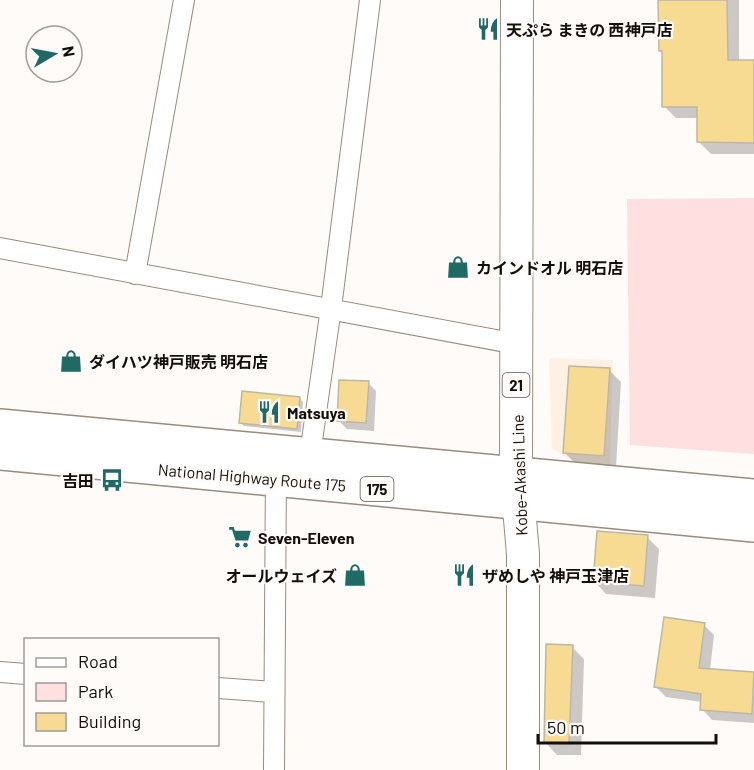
<svg xmlns="http://www.w3.org/2000/svg" width="754" height="770" font-family="Barlow,'Noto Sans JP',sans-serif">
  <style>
    .built { fill: #fef1e4 }
    .green { fill: #ffdfdf }
    .shadow { fill: #0003 }
    .building { fill: #f7db92; stroke: #beb7a5; stroke-width: 1.5 }
    .lines { fill: none; stroke-linecap: round; stroke-linejoin: round }
    .street-casing { stroke: #998b7e; stroke-width: 22 }
    .primary-casing { stroke: #998b7e; stroke-width: 34 }
    .highway-casing { stroke: #998b7e; stroke-width: 36 }
    .street { stroke: #fff; stroke-width: 20 }
    .primary { stroke: #fff; stroke-width: 32 }
    .highway { stroke: #fff; stroke-width: 33 }
    .labels { text-anchor: middle; dominant-baseline: central; stroke-width: 4.5; stroke-linejoin: round; paint-order: stroke }
    .shield { fill: #fefbf8; stroke: #5a5551; stroke-width: 1.5 }
    .shield-label { font-size: 15px; font-weight: bold; fill: #130e09 }
    .poi-label { font-size: 16px; font-weight: bold; fill: #130e09; stroke: #fefbf8; text-anchor: start }
    .street-label { font-size: 16px; fill: #130e09; stroke: #fefbf8 }
  </style>
  <rect width="100%" height="100%" fill="#fefbf8"/>
  <path class="built" d="M549,358L613,360L610,465L571,461L552,448Z"/>
  <path class="green" d="M754,198V454L630,445L627,199Z"/>
  <path class="shadow" d="M659,0H739V62H754V154H711L699,142V118H676L664,106V54L660,50Z
    M609,370L621,382L616,467L576,464L564,452Z
    M368,383L376,391L374,431L347,429L339,421Z
    M299,398L303,402L301,432L244,426L241,423Z
    M647,537L659,549L655,598L606,594L594,581Z
    M704,625L714,635L710,670L754,674V723L712,720L702,709V702L666,697L656,687Z
    M572,647L584,659L581,755H557L545,742Z"/>
  <path class="building" d="M658,0H727L728,60H754V143L697,142V107H662V51H659Z
    M569,366L610,368L604,456L563,453Z
    M339,380L369,381L366,423L337,421Z
    M242,391L300,397L297,429L239,423Z
    M597,531L648,535L644,586L593,582Z
    M664,617L705,623L699,668L754,672L752,714L700,710L701,694L654,687Z
    M546,644L573,645L569,744L544,743Z"/>
  <g class="lines">
    <g class="street-casing">
      <path id="street" d="M0,248L517,344
        M135,274L184,0
        M310,454L331,308L370,0
        M0,672L26,674
        M218,688L273,692
        M274,770L276,469"/>
    </g>
    <g class="primary-casing">
      <path id="primary" d="M517,0L516,473L523,554V770"/>
    </g>
    <g class="highway-casing">
      <path id="highway" d="M0,426L754,496
        M0,453L754,525"/>
    </g>
    <use href="#street" class="street"/>
    <use href="#primary" class="primary"/>
    <use href="#highway" class="highway"/>
  </g>
  <defs>
    <g id="restaurant-bare" transform="scale(1.8)"><path d="M-5-6h1v4h1v-4h1v4h1v-4h1v5L-1.5 .5V6h-2V.5L-5-1ZM5-6V6H3V1.5H1.5Q1.5-4 5-6Z" fill="#1f6a64" stroke="#fefbf8" stroke-width="2.5" paint-order="stroke"/></g>
    <g id="shop-bare" transform="scale(1.8)"><path d="M-5-2.5h2.3a2.7 3.5 0 0 1 5.4 0H5L5.5 6h-11ZM-1.5-2.5h3a1.5 2.3 0 0 0-3 0Z" fill="#1f6a64" stroke="#fefbf8" stroke-width="2.5" paint-order="stroke"/></g>
    <g id="bus-bare" transform="scale(1.8)"><path d="M-5-6H5V4H4V6H2V4H-2V6H-4V4H-5ZM-3.5-4V0h7V-4ZM-3.5 1.2v1.5H-2V1.2ZM2 1.2v1.5H3.5V1.2Z" fill="#1f6a64" stroke="#fefbf8" stroke-width="2.5" paint-order="stroke"/></g>
    <g id="supermarket-bare" transform="scale(1.8)"><path d="M-6-5.5h2.5l.6 2H6L4.5 2H-2.5L-4.4-4H-6ZM-1.5 3.2a1.3 1.3 0 1 0 .1 0ZM3 3.2a1.3 1.3 0 1 0 .1 0Z" fill="#1f6a64" stroke="#fefbf8" stroke-width="2.5" paint-order="stroke"/></g>
  </defs>
  <g fill-rule="evenodd">
    <use href="#restaurant-bare" x="488" y="29"/>
    <use href="#shop-bare" x="458" y="267"/>
    <use href="#shop-bare" x="71" y="361"/>
    <use href="#restaurant-bare" x="269" y="412"/>
    <use href="#bus-bare" x="112" y="480"/>
    <use href="#supermarket-bare" x="240" y="537"/>
    <use href="#shop-bare" x="355" y="575"/>
    <use href="#restaurant-bare" x="464" y="575"/>
  </g>
  <g class="labels">
    <g class="shield">
      <rect x="502.5" y="373" width="27" height="24" rx="4.5"/>
      <rect x="360.5" y="477" width="33" height="24" rx="4.5"/>
    </g>
    <g class="shield-label">
      <text x="516" y="385">21</text>
      <text x="377" y="489">175</text>
    </g>
    <g class="poi-label">
      <text x="506" y="29">天ぷら まきの 西神戸店</text>
      <text x="476" y="267">カインドオル 明石店</text>
      <text x="89" y="361">ダイハツ神戸販売 明石店</text>
      <text x="287" y="412">Matsuya</text>
      <text x="94" y="480" text-anchor="end">吉田</text>
      <text x="258" y="537">Seven-Eleven</text>
      <text x="337" y="575" text-anchor="end">オールウェイズ</text>
      <text x="482" y="575">ザめしや 神戸玉津店</text>
    </g>
    <g class="street-label">
      <text transform="translate(519 475) rotate(-92)">Kobe-Akashi Line</text>
      <text transform="translate(252 477) rotate(5)">National Highway Route 175</text>
    </g>
  </g>
  <rect x="24" y="638" width="195" height="108" fill="#fefbf8" stroke="#a09c98" stroke-width="1.5"/>
  <rect x="36" y="658" width="30" height="9" fill="#ffffff" stroke="#a09c98" stroke-width="1.5"/>
  <text x="78" y="668" font-size="18" fill="#130e09">Road</text>
  <rect x="36" y="683" width="30" height="18" fill="#ffdfdf" stroke="#a09c98" stroke-width="1.5"/>
  <text x="78" y="698" font-size="18" fill="#130e09">Park</text>
  <rect x="36" y="713" width="30" height="18" fill="#f7db92" stroke="#a09c98" stroke-width="1.5"/>
  <text x="78" y="728" font-size="18" fill="#130e09">Building</text>
  <g transform="translate(54 54) rotate(80)"><circle r="28" fill="#fefbf8" stroke="#a09c98" stroke-width="1.5"/>
  <path d="M0-4.5L10 22L0 15L-10 22Z" fill="#1f6a64"/>
  <text y="-9" font-size="16" font-weight="bold" text-anchor="middle" fill="#130e09">N</text>
  </g>
  <path d="M538 734v9h178v-9" fill="none" stroke="#130e09" stroke-width="3"/>
  <text x="547" y="734" font-size="18" fill="#130e09" stroke="#fefbf8" stroke-width="4.5" paint-order="stroke">50 m</text>
</svg>
